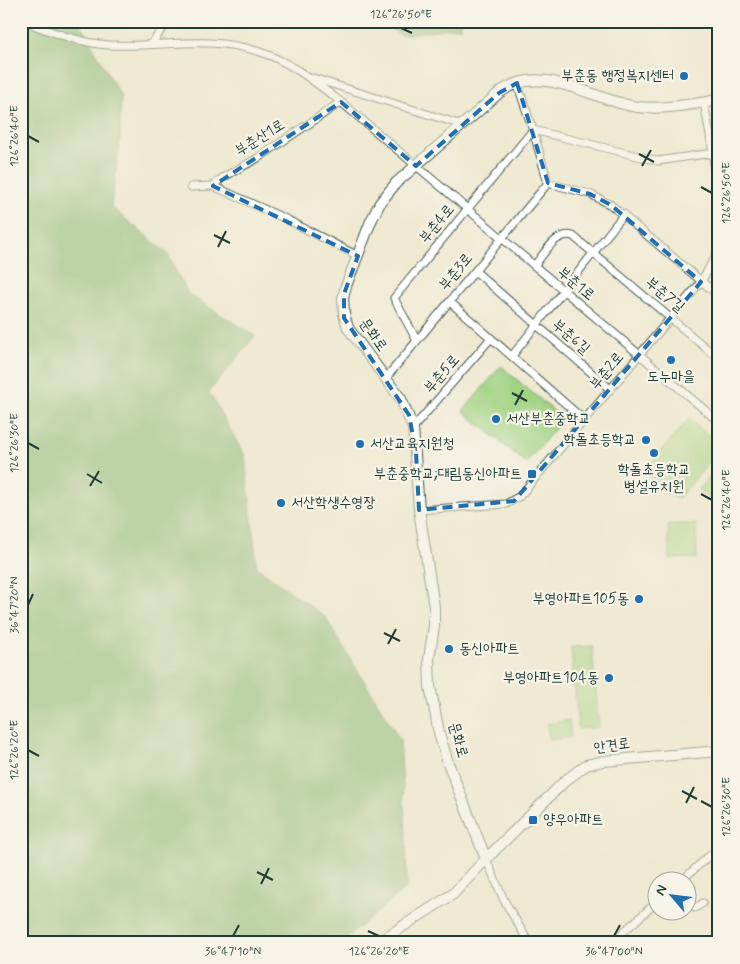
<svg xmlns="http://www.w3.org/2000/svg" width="740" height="964" font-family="Mynerve,'Poor Story',sans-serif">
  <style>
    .green { fill: #a1d383; stroke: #60885c }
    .forest { fill: #80b571; stroke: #507952 }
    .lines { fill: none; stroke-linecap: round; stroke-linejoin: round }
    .street-casing { stroke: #3e574c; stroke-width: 9 }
    .secondary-casing { stroke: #3e574c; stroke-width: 12 }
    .street { stroke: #fff; stroke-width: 7 }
    .secondary { stroke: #fff; stroke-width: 10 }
    .marked { fill: none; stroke: #1f6fb2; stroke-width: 4; stroke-dasharray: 10 6; stroke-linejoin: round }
    .ticks { fill: none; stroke: #1f3d34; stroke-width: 2 }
    .poi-dot { fill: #1f6fb2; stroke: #f7f3e8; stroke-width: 2 }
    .labels { text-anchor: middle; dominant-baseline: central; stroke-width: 4.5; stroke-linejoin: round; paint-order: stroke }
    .poi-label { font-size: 15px; fill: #1f3d34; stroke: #f7f3e8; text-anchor: end }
    .street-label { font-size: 15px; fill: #1f3d34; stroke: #f7f3e8 }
    .neatline { fill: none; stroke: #1f3d34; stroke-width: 2 }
    .ticks-label { font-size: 12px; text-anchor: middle; fill: #1f3d34 }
  </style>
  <rect width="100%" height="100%" fill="#f7f3e8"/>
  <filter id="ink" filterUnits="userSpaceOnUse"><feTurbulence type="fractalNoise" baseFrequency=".02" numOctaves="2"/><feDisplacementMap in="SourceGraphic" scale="10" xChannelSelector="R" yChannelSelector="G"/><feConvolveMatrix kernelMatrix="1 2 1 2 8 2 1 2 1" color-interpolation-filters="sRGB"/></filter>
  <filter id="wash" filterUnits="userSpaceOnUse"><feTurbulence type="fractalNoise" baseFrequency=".0096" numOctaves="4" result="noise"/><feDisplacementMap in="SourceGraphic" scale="20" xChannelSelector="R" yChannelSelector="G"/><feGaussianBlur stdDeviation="1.12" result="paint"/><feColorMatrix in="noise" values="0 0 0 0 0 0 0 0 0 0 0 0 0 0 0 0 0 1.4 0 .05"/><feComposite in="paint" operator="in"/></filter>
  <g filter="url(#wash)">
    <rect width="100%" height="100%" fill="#efe9d1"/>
    <path class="green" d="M501,366L563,419L526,463L463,411Z
      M689,419L719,444V451L677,500L643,471Z
      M719,465V506L699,490Z
      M668,524H696L697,558L669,559Z
      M592,646L599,727L578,729L571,647Z
      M569,720L571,737L549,740L547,724Z"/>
    <path class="forest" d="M21,21H79L121,97L120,140L111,207L167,253L188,294L255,336L209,392L245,456L257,567L325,617L400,740L406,833L407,887L341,943H21Z
      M376,21H460L461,27L401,35Z"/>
  </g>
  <g filter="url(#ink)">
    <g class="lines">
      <g class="street-casing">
        <path id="street" d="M24,21C51,32 80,43 109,45C163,48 206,34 260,52C291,62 316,83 341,102L719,422
          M152,43L168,21
          M313,78L462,125
          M517,83L533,130L548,183
          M704,102L713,153L719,239
          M213,186L286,219L358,256
          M191,187L213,186L222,178L258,158L341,102
          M534,266C544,254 556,231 573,236L719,359
          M475,271L610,389
          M450,302L584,420
          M417,341L394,298L533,130L658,161L719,152
          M512,356L624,214
          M386,378L548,183L590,194L611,205L719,296
          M413,428L491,338
          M419,510L506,504L520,496L701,282L719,250
          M486,859L504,900L529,943
          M680,882L719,847
          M688,892L692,888
          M695,908L703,903
          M611,943L658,901
          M718,943L719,942"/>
      </g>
      <g class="secondary-casing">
        <path id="secondary" d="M486,859L448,763L439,733L430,686L429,659L434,626V607L419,510L413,428L401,399L348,328L344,314L343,298L346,286L371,221L380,203L396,183L499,93C542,60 592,101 638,107C664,110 693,104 719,100
          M377,943L453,894L486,859L566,780L586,765L603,761L719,751"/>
      </g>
      <use href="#street" class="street"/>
      <use href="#secondary" class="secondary"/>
    </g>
  </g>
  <path d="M0 0H740V964H0ZM517,83L548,183L590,194L611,205L701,282L514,501L419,510L416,452L409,415L344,318V294L358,256L213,186L341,102L416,166L499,93Z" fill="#efe9d1" fill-opacity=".55" fill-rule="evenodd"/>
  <path class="marked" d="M517,83L548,183L590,194L611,205L701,282L514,501L419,510L416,452L409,415L344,318V294L358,256L213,186L341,102L416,166L499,93Z"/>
  <path class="ticks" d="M401,28L412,33M28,136L39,142M639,154L654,162M642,166L651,150M701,187L712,193M214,235L230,243M218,247L226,231M512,393L527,401M515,405L523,390M28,443L39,449M87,474L102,483M90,486L99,471M701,494L712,500M28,605L33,594M384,633L400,641M388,644L396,629M28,750L39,756M682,791L697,799M701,801L712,807M686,803L694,787M257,872L273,880M261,884L269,868M368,931L379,936M233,936L239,925M614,936L620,925"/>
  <g class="poi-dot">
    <circle cx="684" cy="76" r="5"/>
    <circle cx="671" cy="360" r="5"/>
    <circle cx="496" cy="419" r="5"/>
    <circle cx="646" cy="440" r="5"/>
    <circle cx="360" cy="444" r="5"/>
    <circle cx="654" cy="453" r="5"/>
    <rect x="527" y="469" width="10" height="10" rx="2.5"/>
    <circle cx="281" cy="503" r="5"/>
    <circle cx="639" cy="599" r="5"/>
    <circle cx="449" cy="649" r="5"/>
    <circle cx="609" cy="678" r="5"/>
    <rect x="528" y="815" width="10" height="10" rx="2.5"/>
  </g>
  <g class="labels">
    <g class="poi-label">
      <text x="674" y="76">부춘동 행정복지센터</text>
      <text x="671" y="377" text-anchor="middle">도누마을</text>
      <text x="506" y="419" text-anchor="start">서산부춘중학교</text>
      <text x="636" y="440">학돌초등학교</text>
      <text x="370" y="444" text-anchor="start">서산교육지원청</text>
      <text x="654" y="470" text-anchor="middle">학돌초등학교<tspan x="654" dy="17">병설유치원</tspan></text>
      <text x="522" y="474">부춘중학교;대림동신아파트</text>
      <text x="291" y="503" text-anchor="start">서산학생수영장</text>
      <text x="629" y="599">부영아파트105동</text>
      <text x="459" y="649" text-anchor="start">동신아파트</text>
      <text x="599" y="678">부영아파트104동</text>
      <text x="543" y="820" text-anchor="start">양우아파트</text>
    </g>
    <g class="street-label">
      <text transform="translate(260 138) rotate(-32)">부춘산1로</text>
      <text transform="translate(437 224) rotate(-50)">부춘4로</text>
      <text transform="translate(456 272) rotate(-50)">부춘3로</text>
      <text transform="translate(576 284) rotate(40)">부춘1로</text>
      <text transform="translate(665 295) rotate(40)">부춘7길</text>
      <text transform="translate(373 335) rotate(55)">문화로</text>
      <text transform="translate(571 337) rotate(41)">부춘6길</text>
      <text transform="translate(607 371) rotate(-50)">부춘2로</text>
      <text transform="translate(442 374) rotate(-49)">부춘5로</text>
      <text transform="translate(458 740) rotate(74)">문화로</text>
      <text transform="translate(612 746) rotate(-8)">안견로</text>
    </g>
  </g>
  <rect width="740" height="964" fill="none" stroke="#f7f3e8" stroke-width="55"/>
  <g transform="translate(672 896) rotate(298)"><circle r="24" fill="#f7f3e8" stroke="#a1aaa0"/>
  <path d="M0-4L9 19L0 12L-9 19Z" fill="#1f6fb2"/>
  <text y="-8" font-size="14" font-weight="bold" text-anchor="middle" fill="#1f3d34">N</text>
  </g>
  <rect x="28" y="28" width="684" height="908" class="neatline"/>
  <g class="ticks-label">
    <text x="401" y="18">126°26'50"E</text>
    <text transform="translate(14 136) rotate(-90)" y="4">126°26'40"E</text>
    <text transform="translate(726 193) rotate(-90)" y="4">126°26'50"E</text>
    <text transform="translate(14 443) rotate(-90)" y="4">126°26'30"E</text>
    <text transform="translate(726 500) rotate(-90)" y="4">126°26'40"E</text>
    <text transform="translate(14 605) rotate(-90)" y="4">36°47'20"N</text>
    <text transform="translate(14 750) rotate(-90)" y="4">126°26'20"E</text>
    <text transform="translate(726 807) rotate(-90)" y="4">126°26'30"E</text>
    <text x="233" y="955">36°47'10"N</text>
    <text x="379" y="955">126°26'20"E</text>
    <text x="614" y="955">36°47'00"N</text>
  </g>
</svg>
